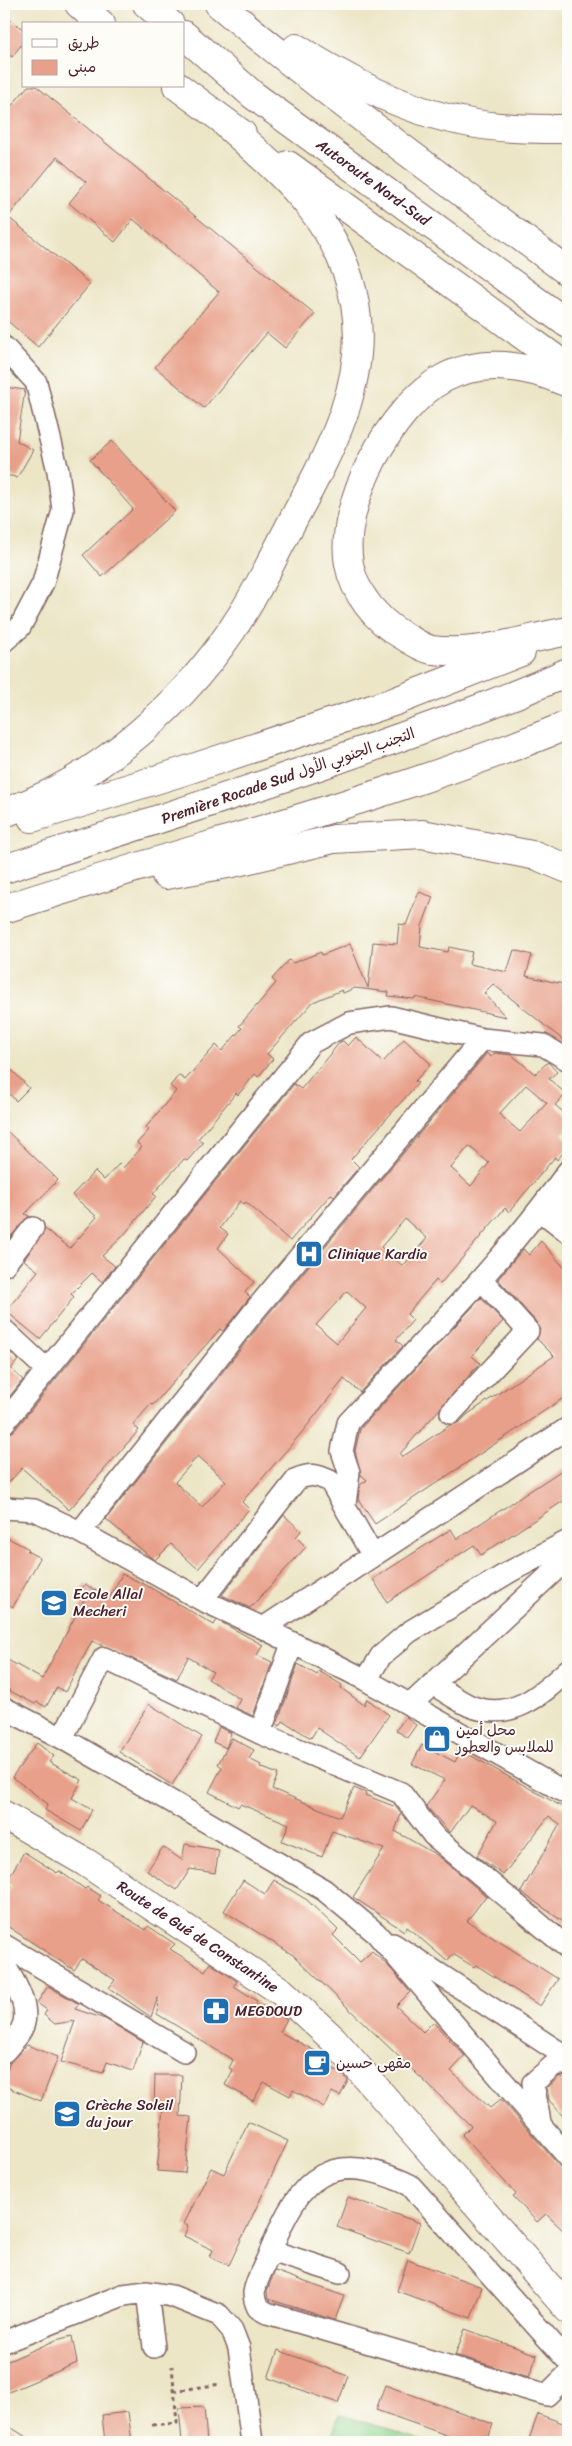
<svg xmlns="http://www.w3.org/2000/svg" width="572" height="2446" font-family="Sriracha,'Playpen Sans Arabic',sans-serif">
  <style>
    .green { fill: #92d68f; stroke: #6e7a5d }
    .building { fill: #e8a08a; fill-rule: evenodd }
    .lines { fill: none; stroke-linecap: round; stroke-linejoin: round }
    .minor-casing { stroke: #836562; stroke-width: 24 }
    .major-casing { stroke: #836562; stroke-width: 30 }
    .highway-casing { stroke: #836562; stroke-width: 30 }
    .path { stroke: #836562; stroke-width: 3; stroke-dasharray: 4 4; stroke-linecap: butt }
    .minor { stroke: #fff; stroke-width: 21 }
    .major { stroke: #fff; stroke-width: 28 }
    .highway { stroke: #fff; stroke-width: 28 }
    .labels { text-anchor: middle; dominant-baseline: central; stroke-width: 4; stroke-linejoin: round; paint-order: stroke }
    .street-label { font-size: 15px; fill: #4a1f2b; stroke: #fdfcf7 }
    .poi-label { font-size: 15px; fill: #4a1f2b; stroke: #fdfcf7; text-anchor: start }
  </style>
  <rect width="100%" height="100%" fill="#fdfcf7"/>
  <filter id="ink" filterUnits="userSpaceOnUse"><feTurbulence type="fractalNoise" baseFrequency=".02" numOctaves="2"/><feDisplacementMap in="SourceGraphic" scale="10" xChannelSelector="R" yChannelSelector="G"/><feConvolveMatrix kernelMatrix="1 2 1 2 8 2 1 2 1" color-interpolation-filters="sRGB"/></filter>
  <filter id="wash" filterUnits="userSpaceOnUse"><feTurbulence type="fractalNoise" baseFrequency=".0096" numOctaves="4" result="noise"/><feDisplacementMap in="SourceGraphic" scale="20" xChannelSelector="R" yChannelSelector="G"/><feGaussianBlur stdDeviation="1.12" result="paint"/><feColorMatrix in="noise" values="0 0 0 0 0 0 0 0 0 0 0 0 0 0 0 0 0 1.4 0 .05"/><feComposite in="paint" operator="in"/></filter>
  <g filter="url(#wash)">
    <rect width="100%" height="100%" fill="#ece6c7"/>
    <path class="green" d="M339,2414L426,2442H330Z"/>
    <g id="blocks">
      <path class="building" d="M4,15L24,30V41L12,57L4,51Z
        M28,86H36L315,314L285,348L267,333L204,408L155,367L219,292L133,219L115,242L69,203L86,182L57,157L8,217L90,284L38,347L4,318V115Z
        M4,387L25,390L17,441L33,450L17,478L12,476H4Z
        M112,441L175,511L102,577L83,555L133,509L90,460Z
        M419,892L433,897L422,926L420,947L448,952L449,947L472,952L469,964L507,972L514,950L532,955L526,976L568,985V1044L493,984L484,993L506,1017L415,997L414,999L388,996L389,992L355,988L343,993L342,990L313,1002L267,1054L273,1059L258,1077L255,1074L238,1095L236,1093L198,1139L203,1143L187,1161L184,1159L153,1194L156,1196L123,1236L102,1256L115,1266L102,1282L92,1273L71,1294L74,1297L40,1339L6,1311L38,1271L24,1260L45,1229L70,1248L97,1217L72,1195L95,1171L104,1180L119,1164L123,1168L142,1147L137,1143L149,1130L146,1127L176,1091L170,1086L179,1075L185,1080L216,1045L222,1051L242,1028L239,1026L276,983L272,979L289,960L293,963L321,952L322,955L350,944L368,988L373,942L397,944L399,924L406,925Z
        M356,1037L383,1062L404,1039L431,1064L415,1081L418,1083L351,1159L359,1167L334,1196L331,1194L290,1241L246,1202L244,1204L240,1201L220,1228L228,1234L218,1248L254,1282L245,1292L250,1297L223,1331L220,1329L153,1405L151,1404L133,1425L139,1430L69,1510L22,1468L4,1488V1435L14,1431L294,1084L301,1089L340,1042L343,1041L348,1046Z
        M487,1053L491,1057L495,1053L512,1055L535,1074L548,1062L557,1072L549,1079L566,1094L555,1105L568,1116V1128L562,1134L568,1140V1147L557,1160L555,1157L509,1212L505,1208L440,1284L436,1280L407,1314L413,1320L396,1340L403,1346L360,1392L344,1379L303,1431L242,1502L249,1509L198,1569L171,1544L155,1560L149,1556L106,1519L266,1317ZM526,1085L547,1103L520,1132L499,1114ZM469,1146L489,1163L471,1186L451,1168ZM405,1219L427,1238L403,1266L381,1247ZM347,1291L366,1308L337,1343L316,1325ZM198,1456L226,1481L202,1507L175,1482Z
        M12,1070L29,1088L16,1101L4,1088V1078Z
        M4,1128L58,1180L25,1214L29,1216L4,1244Z
        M541,1241L568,1272V1395L375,1524L358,1499L360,1485L367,1480L361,1475L355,1451L360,1429L481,1298L503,1321L472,1356L480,1363L400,1454L402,1457L450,1425L460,1422L468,1414L554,1356L537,1339L540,1329L537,1323L498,1279L523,1249L529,1255Z
        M4,1347L18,1360L11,1369L23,1380L4,1403Z
        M568,1466V1498L481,1555L474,1545L387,1602L373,1579L451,1529L457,1539Z
        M284,1515L301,1531L296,1537L306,1547L250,1608L222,1595Z
        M4,1536L29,1549L27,1551L40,1558L13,1607L4,1602Z
        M122,1574L146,1585L214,1625L217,1620L263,1645L257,1655L272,1662L253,1716L236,1708L240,1699L208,1679L213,1672L188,1657L177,1679L92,1641L65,1692L57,1687L46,1707L37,1702L35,1704L4,1688V1658L42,1679L84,1600L77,1596L85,1584L109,1599Z
        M298,1664L317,1675L319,1671L342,1685L341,1688L364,1705L367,1699L389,1715L360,1757L317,1728L311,1738L283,1721L280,1726L277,1724Z
        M149,1704L202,1737L172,1785L119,1752Z
        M406,1717L416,1725L407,1738L396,1730Z
        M219,1727L231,1733L226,1748L213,1742Z
        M232,1738L254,1750L249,1759L261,1765L260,1767L278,1774L272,1789L340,1817L354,1788L366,1793L365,1795L396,1807L401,1814L395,1831L440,1857L486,1896L467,1921L558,1979L540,2006L476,1965L474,1967L453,1954L447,1961L407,1927L404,1931L353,1897L384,1849L332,1831L322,1857L282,1841L289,1824L240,1804L238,1807L209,1792L222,1767L218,1764Z
        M37,1743L54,1756L49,1762L82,1780L72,1798L92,1810L81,1831L45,1810L48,1804L12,1777Z
        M422,1745L455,1762L461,1750L568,1810V1925L521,1892L560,1824L549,1816L503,1875L477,1856L497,1821L470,1805L450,1833L426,1806L445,1780L412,1764Z
        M185,1844L219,1850L215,1873L190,1869L177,1890L147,1871L163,1847L182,1860Z
        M24,1852L57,1873L59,1871L85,1889L87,1887L101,1896L98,1900L146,1930L148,1926L175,1944L170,1949L205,1971L210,1963L237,1981L234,1986L257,2001L256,2003L287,2019L280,2032L317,2052L314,2058L343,2074L348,2081L340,2096L332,2092L324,2107L293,2090L290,2096L264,2082L253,2101L225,2085L233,2070L229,2068L233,2060L157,2014L158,1997L151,2017L109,1988L115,1980L82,1959L74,1970L4,1924V1898L12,1886L6,1882Z
        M243,1880L265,1894L274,1880L307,1900L338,1930L333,1935L360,1962L372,1951L392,1970L410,1992L396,2006L423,2032L433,2022L465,2056L451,2071L490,2108L501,2099L568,2176V2235L546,2214L537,2222L513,2196L516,2194L462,2135L471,2126L293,1955L224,1911Z
        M48,1986L79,2004L75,2009L105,2019L143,2042L133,2071L107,2062L103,2073L61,2062L75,2021L55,2024L44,2015L47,2010L37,2003Z
        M27,2045L58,2057L41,2101L4,2086V2069L7,2071L10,2062Z
        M155,2075H182L180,2116L191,2117L185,2173L157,2171L163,2108L154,2107Z
        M560,2076L568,2084V2122L549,2100L547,2088Z
        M248,2122L288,2141L229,2265L210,2257L213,2250L184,2236L188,2226L184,2224L211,2168L224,2174Z
        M348,2197L420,2223L409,2253L337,2227Z
        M408,2260L482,2287L471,2318L397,2291Z
        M275,2271L344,2296L335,2320L268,2299L267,2291Z
        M465,2329L537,2355L529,2377L455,2355Z
        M72,2336L77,2363L4,2394V2363L56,2340Z
        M278,2350L348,2376L338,2403L268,2378Z
        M385,2385L493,2424L487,2442H466L376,2410Z
        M204,2407L207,2442H182L179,2408Z
        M128,2412L132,2442H105L102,2415Z
        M538,2414L568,2425V2442H528Z
        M4,2423L34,2442H4Z"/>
    </g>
  </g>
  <g filter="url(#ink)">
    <use href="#blocks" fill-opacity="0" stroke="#836562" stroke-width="1"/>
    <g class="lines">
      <g class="minor-casing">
        <path id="minor" d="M4,347L36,382L58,471L63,510L43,583L20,627L4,641
          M540,1210L568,1232
          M548,1217L568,1203
          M4,1265L33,1228
          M4,1330L47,1370
          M451,1413L528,1331L482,1280
          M4,1423L311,1043L349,1023L391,1017L482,1039L543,1045L568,1060
          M345,1505L349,1472L342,1451L348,1423C424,1341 503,1262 568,1171
          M4,1508L34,1510L80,1532L202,1600L263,1628L366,1680L568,1794
          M80,1532L256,1309L482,1039
          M202,1600L297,1479C310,1473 317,1475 330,1481L373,1556
          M263,1628L568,1428
          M366,1680L381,1656L409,1632L511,1571L568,1541
          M432,1684C445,1691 457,1700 470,1706C511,1722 540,1696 568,1670
          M410,1705L568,1558
          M4,1708L62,1738L324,1890L376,1933L568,2157
          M260,1733L292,1644
          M62,1738L104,1658L260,1733L401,1793L433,1835L568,1948
          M393,1944L568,2058
          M4,1945L184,2052
          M4,1964C14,1981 33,2010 21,2030C17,2038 10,2045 4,2052
          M540,2122L533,2083L555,2064H568
          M271,2251L340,2273
          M147,2292L154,2347
          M4,2342L123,2295L147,2292L172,2296L219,2315L232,2330L239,2348L252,2442
          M568,2361L410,2185C331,2148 300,2175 271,2250C266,2263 256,2279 254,2293C254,2298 256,2304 258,2308L267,2313L547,2395L568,2374"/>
      </g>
      <g class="major-casing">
        <g id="major">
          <path id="s1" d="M4,1815L85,1862L282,1992L333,2039L568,2309"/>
        </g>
      </g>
      <g class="highway-casing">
        <g id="highway">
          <path d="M79,4L101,24"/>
          <path d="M147,4L170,24"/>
          <path d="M219,4C331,98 451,184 568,272"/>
          <path id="s2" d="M184,35L253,95L568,324"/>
          <path d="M296,48C346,79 403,110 461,121C495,129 533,129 568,129"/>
          <path d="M177,86L242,134"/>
          <path d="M288,165L568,368"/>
          <path d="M563,632C521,640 475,656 432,650C422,648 411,640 402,635C377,621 354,593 349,564C338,505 391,406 444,378C485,357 529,366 568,383"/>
          <path d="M4,813C102,778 188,701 243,613C262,582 278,548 295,516C330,451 369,380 355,304C341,223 285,177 227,125"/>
          <path d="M32,818L178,773L396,701L521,652"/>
          <path d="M4,869C126,830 249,791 370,748C437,724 504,701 568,672"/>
          <path d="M166,875L233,863L334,839L422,834L537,856L568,869"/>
          <path d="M4,909C192,847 385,800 568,725"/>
        </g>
      </g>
      <path class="path" d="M174,2391L221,2384
        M152,2425L177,2423L172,2366"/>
      <use href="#minor" class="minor"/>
      <use href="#major" class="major"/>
      <use href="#highway" class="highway"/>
    </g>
  </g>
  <defs>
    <g id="hospital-square" transform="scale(1.4375)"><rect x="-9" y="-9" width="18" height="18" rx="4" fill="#1f6fb2" stroke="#fdfcf7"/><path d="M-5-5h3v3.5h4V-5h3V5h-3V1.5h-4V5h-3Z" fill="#fff"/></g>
    <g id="school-square" transform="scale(1.4375)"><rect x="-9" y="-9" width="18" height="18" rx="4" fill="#1f6fb2" stroke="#fdfcf7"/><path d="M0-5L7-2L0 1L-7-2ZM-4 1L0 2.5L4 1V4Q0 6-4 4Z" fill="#fff"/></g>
    <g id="shop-square" transform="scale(1.4375)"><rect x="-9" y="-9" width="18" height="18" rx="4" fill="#1f6fb2" stroke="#fdfcf7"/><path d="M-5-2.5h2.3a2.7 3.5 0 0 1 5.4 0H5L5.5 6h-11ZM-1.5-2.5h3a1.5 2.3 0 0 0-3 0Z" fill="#fff"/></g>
    <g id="pharmacy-square" transform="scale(1.4375)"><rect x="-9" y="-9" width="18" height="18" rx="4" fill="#1f6fb2" stroke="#fdfcf7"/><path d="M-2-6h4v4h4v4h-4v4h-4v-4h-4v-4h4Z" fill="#fff"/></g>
    <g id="cafe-square" transform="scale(1.4375)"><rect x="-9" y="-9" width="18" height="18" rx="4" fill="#1f6fb2" stroke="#fdfcf7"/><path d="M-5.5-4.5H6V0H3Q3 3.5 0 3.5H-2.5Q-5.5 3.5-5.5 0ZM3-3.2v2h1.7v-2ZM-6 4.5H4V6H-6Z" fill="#fff"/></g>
  </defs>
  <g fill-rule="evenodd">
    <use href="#hospital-square" x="309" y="1254"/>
    <use href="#school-square" x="54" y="1603"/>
    <use href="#shop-square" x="437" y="1739"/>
    <use href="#pharmacy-square" x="216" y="2011"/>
    <use href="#cafe-square" x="317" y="2063"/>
    <use href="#school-square" x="67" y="2114"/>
  </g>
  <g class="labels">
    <g class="street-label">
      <text stroke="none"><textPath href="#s2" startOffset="240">Autoroute Nord-Sud</textPath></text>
      <text transform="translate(288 776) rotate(-19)">Première Rocade Sud التجنب الجنوبي الأول</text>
      <text stroke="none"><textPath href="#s1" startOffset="229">Route de Gué de Constantine</textPath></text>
    </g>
    <g class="poi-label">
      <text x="328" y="1254">Clinique Kardia</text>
      <text x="73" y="1594">Ecole Allal<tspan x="73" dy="17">Mecheri</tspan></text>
      <text x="456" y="1730">محل أمين<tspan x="456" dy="17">للملابس والعطور</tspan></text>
      <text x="235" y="2011">MEGDOUD</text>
      <text x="336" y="2063">مقهى حسين</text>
      <text x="86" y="2105">Crèche Soleil<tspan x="86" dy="17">du jour</tspan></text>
    </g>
  </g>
  <rect width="572" height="2446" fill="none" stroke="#fdfcf7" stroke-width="20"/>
  <rect x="22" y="22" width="162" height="65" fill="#fdfcf7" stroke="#b5a4a5"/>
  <rect x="32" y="39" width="25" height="8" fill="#ffffff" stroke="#b5a4a5"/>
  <text x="68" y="48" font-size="15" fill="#4a1f2b">طريق</text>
  <rect x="32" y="60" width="25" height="15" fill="#e8a08a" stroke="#b5a4a5"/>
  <text x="68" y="72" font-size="15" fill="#4a1f2b">مبنى</text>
</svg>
